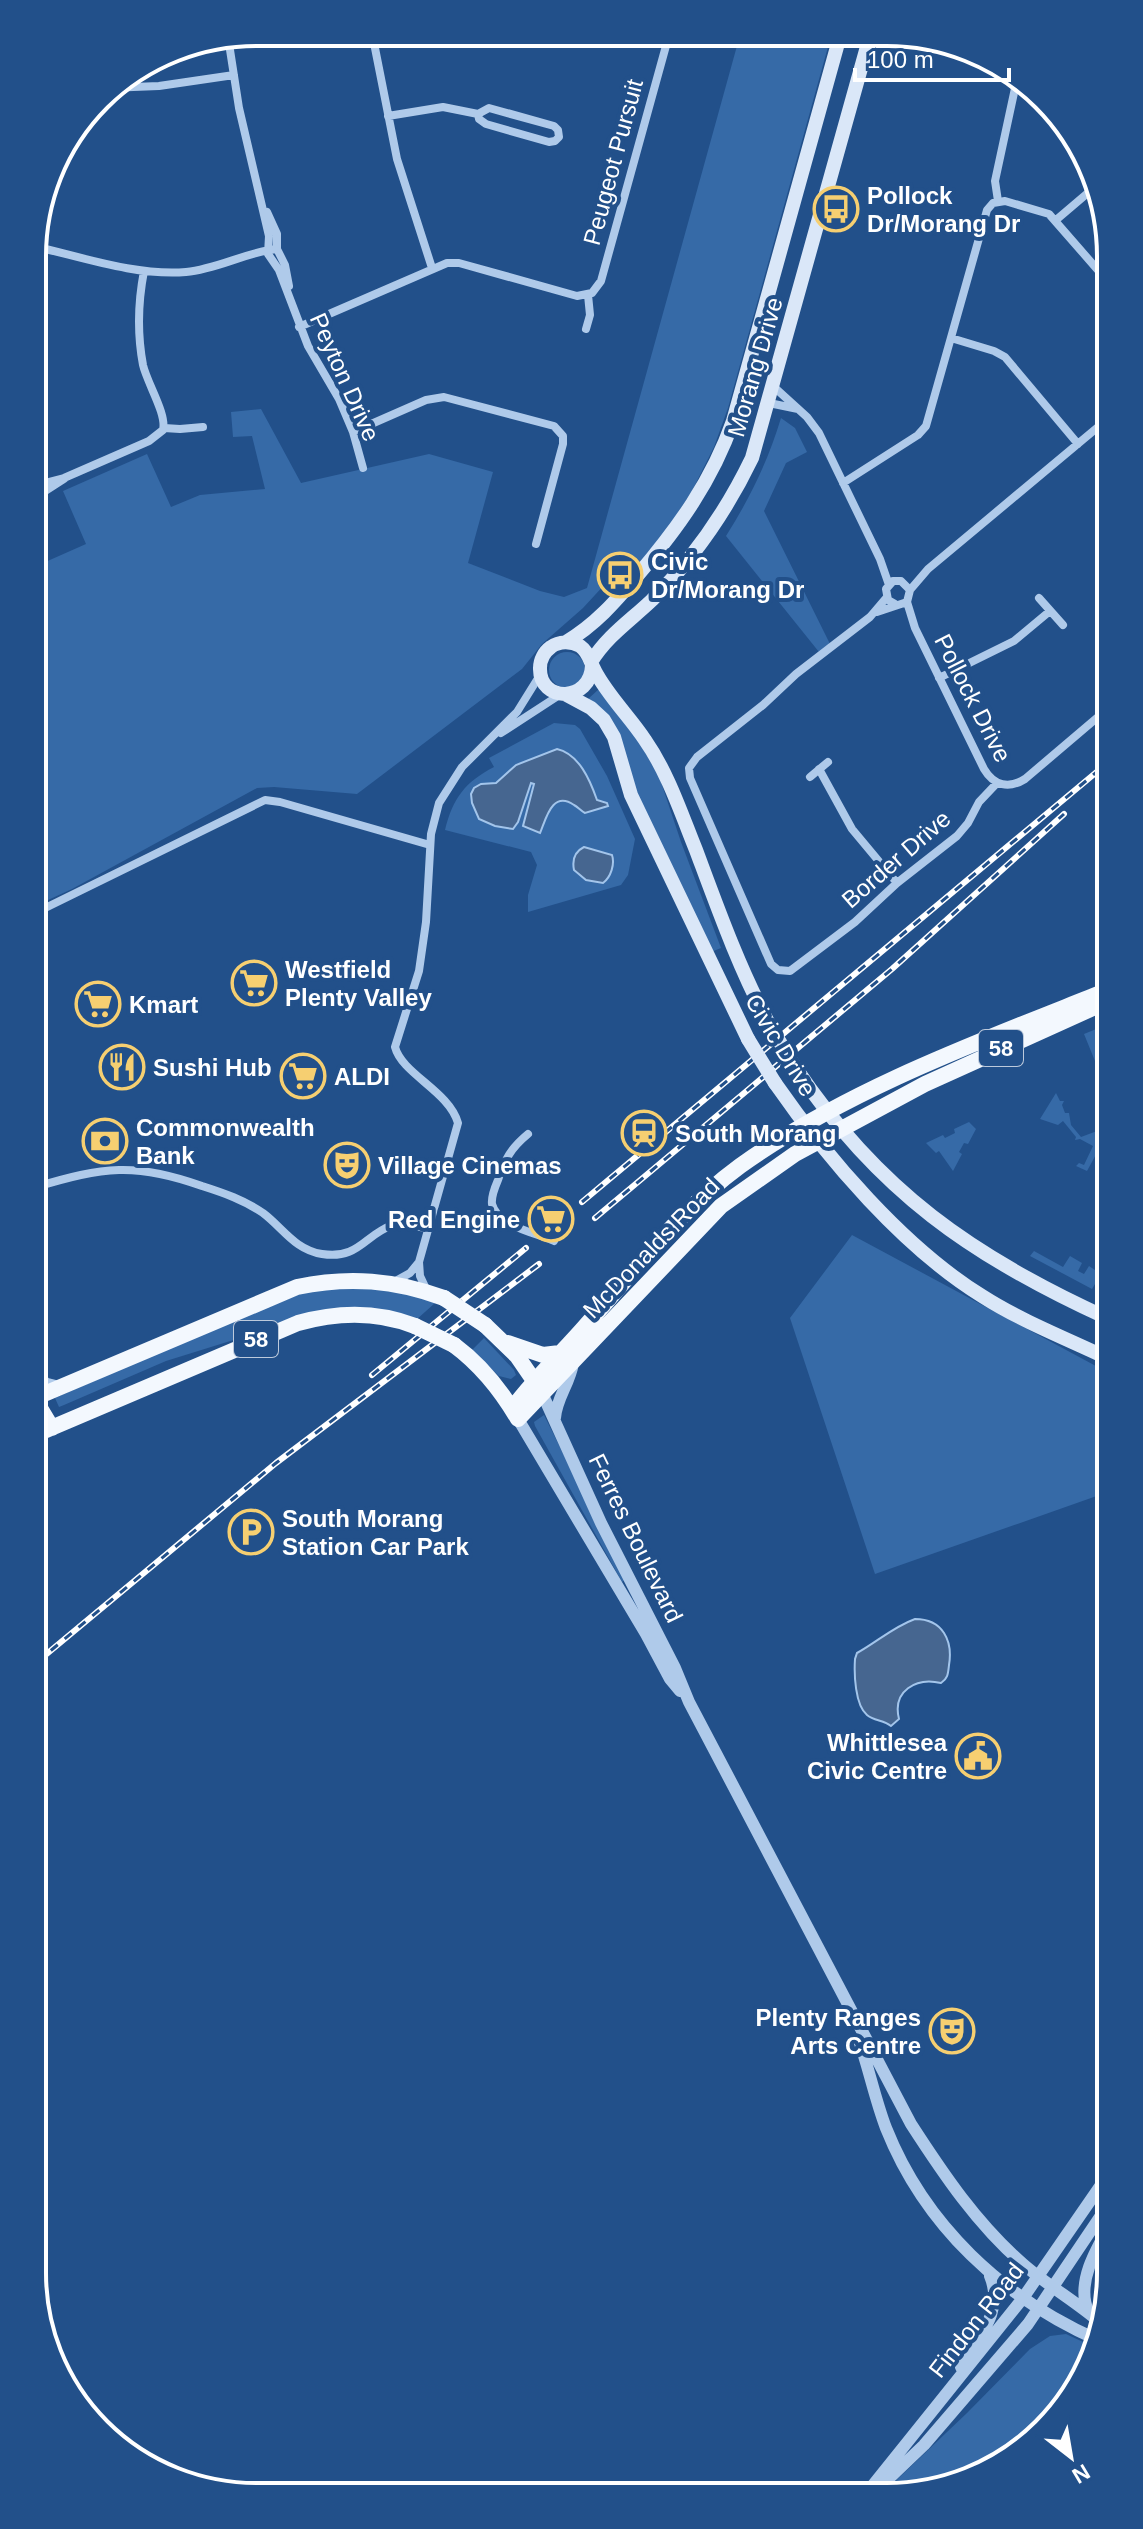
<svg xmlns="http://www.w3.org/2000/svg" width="1143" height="2529" font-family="Arial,sans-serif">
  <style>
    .green { fill: #366aa7 }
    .water { fill: #466690; stroke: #a3c5eb; stroke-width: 2 }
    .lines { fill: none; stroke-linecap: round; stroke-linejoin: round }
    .minor { stroke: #afcaea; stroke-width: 8 }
    .tertiary { stroke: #afcaea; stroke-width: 12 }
    .secondary { stroke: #dae7f8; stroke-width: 14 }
    .primary { stroke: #f3f8fe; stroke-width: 16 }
    .rail-casing { stroke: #fff; stroke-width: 6 }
    .rail { stroke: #22508a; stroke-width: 3; stroke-dasharray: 9; stroke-linecap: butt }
    .secondary-bridge { stroke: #dae7f8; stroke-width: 14 }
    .primary-bridge { stroke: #f3f8fe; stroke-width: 16 }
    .labels { text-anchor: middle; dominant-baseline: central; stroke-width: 8; stroke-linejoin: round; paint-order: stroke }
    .shield { fill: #22508a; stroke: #bdcadc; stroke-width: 2 }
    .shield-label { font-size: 22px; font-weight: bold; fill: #fff }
    .street-label { font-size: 24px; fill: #fff; stroke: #22508a }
    .poi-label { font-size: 24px; font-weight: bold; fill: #fff; stroke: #22508a; text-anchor: start }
    .rim { fill: none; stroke: #fff; stroke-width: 4 }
  </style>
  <rect width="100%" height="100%" fill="#22508a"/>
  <path class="green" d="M740,35L831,36L728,408L714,447L692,491L665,532L638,564L618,570L583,608L542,644L522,669L357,794L274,787L257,788L72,889L35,906L34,567L86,544L63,491L147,454L171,507L200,495L265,489L252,436L233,437L231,412L261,409L301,483L429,454L493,472L468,563L540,591L564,597L587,588Z
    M781,418L795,428L807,452L786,463L764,511L830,644L819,652L726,536C750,498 768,461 781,418Z
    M549 670a18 18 0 1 1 36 0a18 18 0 1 1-36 0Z
    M599,689L633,731L660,779L681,842L721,948L711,952L588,699Z
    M554,723L575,725L580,729L607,776L635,839L628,875L621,885L528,912V895L537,865L531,852L445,830C453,798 465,782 494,767L489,758Z
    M1106,1025V1070L1099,1059L1095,1061L1084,1034Z
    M1056,1093L1060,1101H1064L1062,1105L1065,1113H1069L1071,1125L1081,1137L1097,1131L1095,1126L1100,1118L1106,1122L1099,1149L1087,1171L1076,1166L1079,1163L1084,1165L1093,1146L1080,1139L1075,1140L1076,1137L1063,1121L1058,1125L1040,1119Z
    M969,1122L976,1129L968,1144L964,1143L959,1152L962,1154L953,1171L939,1151L936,1153L926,1143L943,1135L945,1138L955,1133L954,1129Z
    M852,1235L1107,1372L1108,1492L875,1574L790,1318Z
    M1034,1251L1063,1267L1070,1256L1082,1263L1078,1271L1084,1274L1089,1266L1101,1274L1092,1289L1030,1256Z
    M344,1285L404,1292L435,1303L416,1320L390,1313L256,1333L166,1361L64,1405L59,1407L55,1398L292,1294Z
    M484,1338L514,1370L516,1375L511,1379L499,1376L471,1351Z
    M544,1415L626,1579L622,1582L535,1426L534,1422Z
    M1066,2334L1096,2348L1094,2358L1056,2420L945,2489L886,2490L967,2413L1030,2349L1050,2336Z"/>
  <path class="water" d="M557,749C579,754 590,780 597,800L607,803L608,806L585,813C581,811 578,807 574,805C552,790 546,819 540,833L523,826L534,784L531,783L518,822L513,829L495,826L479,819L472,803L471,794L474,788L481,784L496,783L516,765Z
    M584,847L612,855C615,864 611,877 603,883L586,880L574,870C572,860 574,852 584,847Z
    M915,1619C943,1619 953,1641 949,1665C948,1674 948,1678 941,1683C916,1677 892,1691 899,1719L891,1726C884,1720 874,1721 867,1715C855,1705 854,1674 855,1659L857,1653C877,1642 893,1627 915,1619Z"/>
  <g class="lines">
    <path class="minor" d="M372,33L397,159L432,268
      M228,37L239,108L269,236L268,254L279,270L308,346L339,399L353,432L363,468
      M108,88L159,86L234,75
      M388,116L443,107L478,114L489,108L554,126L558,130L559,137L555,141L549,142L486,124L479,119L478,114
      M998,201L995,181L1017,79
      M267,212L277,234V249L285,265L289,286
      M1056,220L1096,186
      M33,246C82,257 135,276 186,272C218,269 246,252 277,249
      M299,327L447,263H459L577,296L592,293L601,281L669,35
      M586,329L590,315L588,295
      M951,338L994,351L1005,357L1078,444
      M774,387L807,417L819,433L880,559L889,585
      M769,403L798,409
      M164,428L180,429L203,427
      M353,432L426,400L444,397L554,426L563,436V444L536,544
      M843,483L918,435L926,426L987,210L993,203L1005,201L1049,214L1104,277
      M33,486L64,478L149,441L163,430C167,414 147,383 143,365C137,333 138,302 144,271
      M33,499L64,479
      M910,590L928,569L1104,422
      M887,597L870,617L796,674L763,705L697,757L689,768L690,778L771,964L778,970L790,971L855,922L897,883L957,836L968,823L979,802L997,783
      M1039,598L1063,625
      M907,602L915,628L984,769C994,786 1009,789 1025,779L1105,711
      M877,612L907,602L910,590L901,581H893L886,589L888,600L895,604
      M939,678L1014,641L1050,611
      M501,733L561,694
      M819,769L852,829L897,883
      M810,777L828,762
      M35,913L265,800L280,802L430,845
      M528,1134C511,1148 505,1159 498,1180C495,1187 491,1196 492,1204C498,1227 537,1233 554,1241
      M36,1187C103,1167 135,1162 202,1186C224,1193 244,1200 263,1213C283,1228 295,1250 322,1254C359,1260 365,1234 393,1225C405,1222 418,1227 429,1229
      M392,1283L410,1273L419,1262
      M427,1291L420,1276L419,1262L458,1123C449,1091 402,1074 395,1047L419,971L426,922L431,834L439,803L462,767L517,712L540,675
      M36,1372L47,1382L59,1385"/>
    <path class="tertiary" d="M542,1393L601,1523L675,1668L689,1702L911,2124C944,2175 977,2224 1023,2264C1048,2286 1077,2302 1102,2324
      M555,1418C556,1399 570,1383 573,1363
      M518,1419L646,1634L670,1679L680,1691
      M859,2040C869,2069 875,2099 886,2128C925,2226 1003,2298 1098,2340
      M1088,2311C1076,2283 1096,2249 1110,2225
      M961,2367C977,2338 1005,2312 990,2276
      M879,2488L924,2445L1028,2324L1110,2202
      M869,2490L1023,2298L1110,2172"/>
    <path class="secondary" d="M566,642C595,625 615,602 637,576C678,528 712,481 733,421L840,36
      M591,662C608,635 630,621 652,600C694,558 726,512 752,458L870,36
      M592,665C591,703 539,703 540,668C540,660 544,652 551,647C559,641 571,641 580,646C589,652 590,662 595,671C608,696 630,717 645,740C668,773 681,813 696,850C718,909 739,968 769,1024
      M565,694L591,708L604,720L614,737L631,795L748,1039
      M795,1067C878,1191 973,1257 1107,1318
      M775,1083C827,1158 904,1248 982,1296C1021,1321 1065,1338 1107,1358"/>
    <path class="primary" d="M485,1325L517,1356L539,1388
      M508,1343L543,1355L560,1353
      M454,1345C481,1365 501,1390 518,1419L721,1206L795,1154L925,1084L1106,1002
      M37,1397L297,1287C349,1276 395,1280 444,1298
      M37,1403L52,1428
      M512,1409C535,1378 563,1352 588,1323C636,1269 681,1209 740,1166C848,1089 983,1040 1106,991
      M37,1434L298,1323C337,1312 377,1311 415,1326"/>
    <g class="rail-casing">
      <path id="rail" d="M582,1202L1105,765
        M595,1218L892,969L1064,814
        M372,1375L526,1248
        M37,1662L276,1463L539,1264"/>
    </g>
    <use href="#rail" class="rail"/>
    <path class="secondary-bridge" d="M769,1024L795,1067
      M748,1039L775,1083"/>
    <path class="primary-bridge" d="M444,1298L485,1325
      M415,1326L454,1345"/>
  </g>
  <defs>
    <g id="bus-ring" transform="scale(2.3)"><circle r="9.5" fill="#22508a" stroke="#f6cf71" stroke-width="1.5"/><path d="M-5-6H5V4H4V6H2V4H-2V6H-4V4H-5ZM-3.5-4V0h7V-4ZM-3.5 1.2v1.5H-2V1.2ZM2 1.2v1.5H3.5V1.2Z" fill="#f6cf71"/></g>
    <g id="supermarket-ring" transform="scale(2.3)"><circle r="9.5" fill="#22508a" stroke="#f6cf71" stroke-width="1.5"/><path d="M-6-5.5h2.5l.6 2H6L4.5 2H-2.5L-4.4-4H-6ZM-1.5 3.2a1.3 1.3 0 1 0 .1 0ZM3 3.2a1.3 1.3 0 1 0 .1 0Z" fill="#f6cf71"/></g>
    <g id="restaurant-ring" transform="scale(2.3)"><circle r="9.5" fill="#22508a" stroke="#f6cf71" stroke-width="1.5"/><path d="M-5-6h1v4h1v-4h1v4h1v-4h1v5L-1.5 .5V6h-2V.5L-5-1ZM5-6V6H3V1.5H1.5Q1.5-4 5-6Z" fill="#f6cf71"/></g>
    <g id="station-ring" transform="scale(2.3)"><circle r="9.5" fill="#22508a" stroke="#f6cf71" stroke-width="1.5"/><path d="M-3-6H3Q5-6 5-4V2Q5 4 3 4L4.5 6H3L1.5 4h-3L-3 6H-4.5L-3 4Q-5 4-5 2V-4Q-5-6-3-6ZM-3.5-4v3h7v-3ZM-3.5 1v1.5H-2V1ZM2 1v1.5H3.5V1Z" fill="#f6cf71"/></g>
    <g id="bank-ring" transform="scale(2.3)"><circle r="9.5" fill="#22508a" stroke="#f6cf71" stroke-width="1.5"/><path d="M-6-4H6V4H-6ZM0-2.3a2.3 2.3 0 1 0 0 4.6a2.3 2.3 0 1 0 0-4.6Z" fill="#f6cf71"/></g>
    <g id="theatre-ring" transform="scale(2.3)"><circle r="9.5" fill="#22508a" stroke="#f6cf71" stroke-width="1.5"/><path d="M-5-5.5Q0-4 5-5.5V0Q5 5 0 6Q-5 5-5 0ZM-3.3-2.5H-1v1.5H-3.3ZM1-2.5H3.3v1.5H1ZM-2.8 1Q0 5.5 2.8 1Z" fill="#f6cf71"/></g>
    <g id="parking-ring" transform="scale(2.3)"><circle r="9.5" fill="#22508a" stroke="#f6cf71" stroke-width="1.5"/><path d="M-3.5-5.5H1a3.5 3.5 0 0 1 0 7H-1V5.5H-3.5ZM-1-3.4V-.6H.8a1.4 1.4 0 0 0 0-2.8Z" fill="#f6cf71"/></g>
    <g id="civic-ring" transform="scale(2.3)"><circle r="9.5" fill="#22508a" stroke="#f6cf71" stroke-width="1.5"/><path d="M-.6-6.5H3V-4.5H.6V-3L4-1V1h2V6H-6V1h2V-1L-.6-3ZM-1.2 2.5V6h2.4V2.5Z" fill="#f6cf71"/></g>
  </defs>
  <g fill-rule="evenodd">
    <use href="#bus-ring" x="836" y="209"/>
    <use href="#bus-ring" x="620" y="575"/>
    <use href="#supermarket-ring" x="254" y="983"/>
    <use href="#supermarket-ring" x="98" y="1004"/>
    <use href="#restaurant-ring" x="122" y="1067"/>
    <use href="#supermarket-ring" x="303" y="1076"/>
    <use href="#station-ring" x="644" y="1133"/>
    <use href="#bank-ring" x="105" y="1141"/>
    <use href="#theatre-ring" x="347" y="1165"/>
    <use href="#supermarket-ring" x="551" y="1219"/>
    <use href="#parking-ring" x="251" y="1532"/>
    <use href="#civic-ring" x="978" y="1756"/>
    <use href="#theatre-ring" x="952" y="2031"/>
  </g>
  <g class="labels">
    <g class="shield">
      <rect x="979" y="1030" width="44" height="36" rx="6"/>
      <rect x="234" y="1321" width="44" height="36" rx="6"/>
    </g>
    <g class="shield-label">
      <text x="1001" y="1048">58</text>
      <text x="256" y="1339">58</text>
    </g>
    <g class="street-label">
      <text transform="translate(613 162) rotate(-75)">Peugeot Pursuit</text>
      <text transform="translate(755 367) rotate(-74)">Morang Drive</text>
      <text transform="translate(345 377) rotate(66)">Peyton Drive</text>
      <text transform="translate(973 698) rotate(63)">Pollock Drive</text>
      <text transform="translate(896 859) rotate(-41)">Border Drive</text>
      <text transform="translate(781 1045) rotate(59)">Civic Drive</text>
      <text transform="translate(651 1248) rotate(-46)">McDonalds Road</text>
      <text transform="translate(636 1538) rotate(64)">Ferres Boulevard</text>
      <text transform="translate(976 2320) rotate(-52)">Findon Road</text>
    </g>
    <g class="poi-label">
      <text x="867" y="195">Pollock<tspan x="867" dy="28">Dr/Morang Dr</tspan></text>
      <text x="651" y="561">Civic<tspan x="651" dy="28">Dr/Morang Dr</tspan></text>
      <text x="285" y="969">Westfield<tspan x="285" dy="28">Plenty Valley</tspan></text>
      <text x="129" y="1004">Kmart</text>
      <text x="153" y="1067">Sushi Hub</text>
      <text x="334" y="1076">ALDI</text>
      <text x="136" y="1127">Commonwealth<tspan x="136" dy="28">Bank</tspan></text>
      <text x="675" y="1133">South Morang</text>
      <text x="378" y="1165">Village Cinemas</text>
      <text x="520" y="1219" text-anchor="end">Red Engine</text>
      <text x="282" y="1518">South Morang<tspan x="282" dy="28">Station Car Park</tspan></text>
      <text x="947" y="1742" text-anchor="end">Whittlesea<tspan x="947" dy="28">Civic Centre</tspan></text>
      <text x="921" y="2017" text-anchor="end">Plenty Ranges<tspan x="921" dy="28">Arts Centre</tspan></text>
    </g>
  </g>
  <path d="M0 0H1143V2529H0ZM256 46H887A210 210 0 0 1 1097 256V2273A210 210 0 0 1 887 2483H256A210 210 0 0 1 46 2273V256A210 210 0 0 1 256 46Z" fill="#22508a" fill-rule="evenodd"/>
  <path class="rim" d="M256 46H887A210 210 0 0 1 1097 256V2273A210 210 0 0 1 887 2483H256A210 210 0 0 1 46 2273V256A210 210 0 0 1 256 46Z"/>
  <g transform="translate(1071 2457) rotate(149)" stroke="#22508a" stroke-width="6" paint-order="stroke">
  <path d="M0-6L14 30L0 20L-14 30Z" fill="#ffffff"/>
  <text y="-12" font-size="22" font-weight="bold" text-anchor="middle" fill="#ffffff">N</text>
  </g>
  <path d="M855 68v12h154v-12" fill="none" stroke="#ffffff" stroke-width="4"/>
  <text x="867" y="68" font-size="24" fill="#ffffff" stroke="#22508a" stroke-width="6" paint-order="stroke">100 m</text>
</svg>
